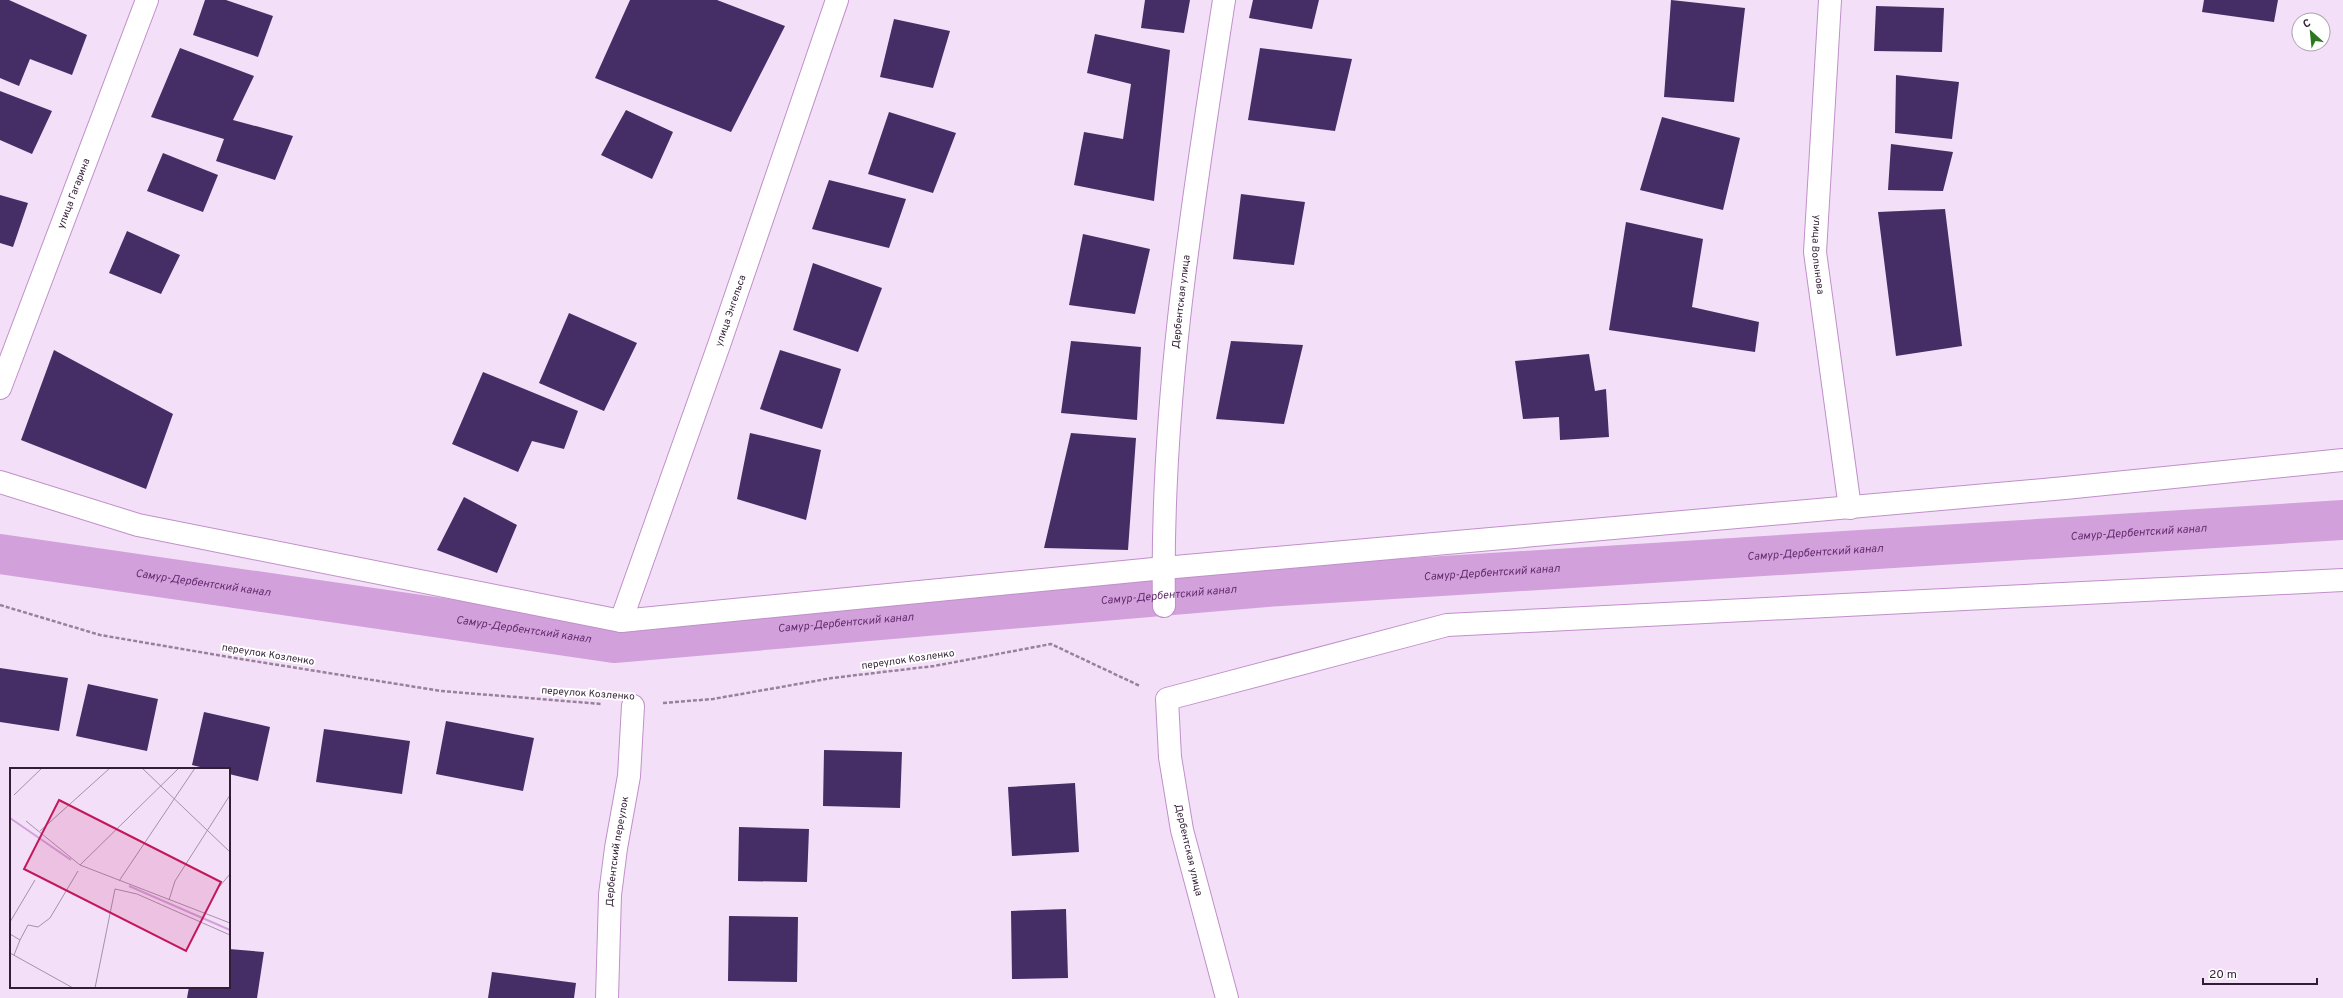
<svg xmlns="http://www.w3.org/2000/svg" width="2343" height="998" font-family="Overpass,sans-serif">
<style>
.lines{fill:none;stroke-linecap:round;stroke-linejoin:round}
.canal{stroke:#d2a1db;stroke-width:40}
.building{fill:#452e66}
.street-casing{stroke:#c090c9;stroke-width:24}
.path{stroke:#97829a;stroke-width:2.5;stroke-dasharray:4 2;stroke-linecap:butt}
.street{stroke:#fff;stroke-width:22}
.labels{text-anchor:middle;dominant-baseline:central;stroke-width:4;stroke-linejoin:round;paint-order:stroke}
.street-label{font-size:10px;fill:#311d34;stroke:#fff}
.water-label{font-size:11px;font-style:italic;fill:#642a6f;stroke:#fff}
.inset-river{fill:none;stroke:#d2a1db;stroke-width:2}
.inset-road{fill:none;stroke:#a691aa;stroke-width:1}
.view{fill:#c2185b;fill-opacity:0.15;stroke:#c2185b;stroke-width:2}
.inset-edge{fill:none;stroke:#311d34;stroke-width:2}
</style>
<rect width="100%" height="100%" fill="#f4dff8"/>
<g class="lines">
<path class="canal" id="s1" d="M0,554L614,643L1266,587L2343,520"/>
</g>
<path class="building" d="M0,0H9L87,35L72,75L30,59L19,86L0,78Z
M205,0H226L273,16L258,57L193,35Z
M630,0H717L785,26L731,132L595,78Z
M1145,0H1190L1184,33L1141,28Z
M1253,0H1319L1312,29L1249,18Z
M1671,0L1745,8L1734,102L1664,97Z
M2204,0H2278L2274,22L2202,12Z
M1876,6L1944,8L1942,52L1874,51Z
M894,19L950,31L933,88L880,77Z
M1095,34L1170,50L1154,201L1074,185L1084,132L1123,139L1131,84L1087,73Z
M180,48L254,76L233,120L293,136L275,180L216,161L224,139L151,117Z
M1260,48L1352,59L1335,131L1248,120Z
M1896,75L1959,82L1952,139L1895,133Z
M0,91L52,111L32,154L0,140Z
M626,110L673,132L652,179L601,155Z
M889,112L956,133L933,193L868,174Z
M1662,117L1740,138L1723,210L1640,190Z
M1891,144L1953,152L1943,191L1888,190Z
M163,153L218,175L203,212L147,191Z
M829,180L906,199L889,248L812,229Z
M1241,194L1305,202L1294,265L1233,259Z
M0,195L28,203L13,247L0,243Z
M1945,209L1962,346L1896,356L1878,212Z
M1626,222L1703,239L1692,307L1759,322L1755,352L1609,330Z
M127,231L180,255L161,294L109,273Z
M1083,234L1150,249L1135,314L1069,305Z
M813,263L882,288L858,352L793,330Z
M569,313L637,343L604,411L539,383Z
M1071,341L1141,347L1137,420L1061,413Z
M1231,341L1303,345L1284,424L1216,419Z
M54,350L173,414L146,489L21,440Z
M780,350L841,369L822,429L760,409Z
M1589,354L1595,391L1606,389L1609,437L1560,440L1559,417L1523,419L1515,361Z
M483,372L578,411L564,449L532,441L518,472L452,444Z
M750,433L821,450L806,520L737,499Z
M1071,433L1136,438L1128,550L1044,548Z
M464,497L517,525L497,573L437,550Z
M0,668L68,678L59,731L0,722Z
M88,684L158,699L147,751L76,736Z
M204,712L270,727L258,781L229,774V769H208L192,765Z
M446,721L534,738L523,791L436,774Z
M324,729L410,741L402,794L316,782Z
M824,750L902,752L900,808L823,806Z
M1075,783L1079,852L1012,856L1008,787Z
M739,827L809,829L807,882L738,881Z
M1066,909L1068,978L1012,979L1011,911Z
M729,916L798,917L797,982L728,981Z
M229,949L264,952L257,998H187L189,987H229Z
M492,972L576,983L574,998H488Z"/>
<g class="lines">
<defs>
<g id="street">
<path id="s2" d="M1830,0L1815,252L1850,508"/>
<path id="s3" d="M0,388L147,0"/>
<path d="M0,482L138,525L621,621L1164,568L2065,488L2343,460"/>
<path id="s4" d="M1164,606C1160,401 1193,202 1224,0"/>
<path id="s5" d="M621,621L719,345L837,0"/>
<path id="s6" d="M607,998L610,895L616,848L629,776L633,706"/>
<path d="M1227,998L1182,830L1170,757L1167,699L1447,625L2343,580"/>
</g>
</defs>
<use href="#street" class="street-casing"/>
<path class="path" d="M0,605L100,635L241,659L441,691L602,704
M663,703L713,699L832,678L934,666L1051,644L1140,686"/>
<use href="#street" class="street"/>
</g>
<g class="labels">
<g class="street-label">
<text stroke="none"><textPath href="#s3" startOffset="208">улица Гагарина</textPath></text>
<text stroke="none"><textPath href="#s2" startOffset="255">улица Волынова</textPath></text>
<text stroke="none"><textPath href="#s4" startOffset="305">Дербентская улица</textPath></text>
<text stroke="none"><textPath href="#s5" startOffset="329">улица Энгельса</textPath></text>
<text transform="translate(268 655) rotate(9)">переулок Козленко</text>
<text transform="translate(908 660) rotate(-8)">переулок Козленко</text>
<text transform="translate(588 694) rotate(4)">переулок Козленко</text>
<text transform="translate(1188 850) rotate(77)">Дербентская улица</text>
<text stroke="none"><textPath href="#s6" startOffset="147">Дербентский переулок</textPath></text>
</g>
<g class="water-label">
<text stroke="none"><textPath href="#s1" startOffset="2149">Самур-Дербентский канал</textPath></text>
<text stroke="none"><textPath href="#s1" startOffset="1825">Самур-Дербентский канал</textPath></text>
<text stroke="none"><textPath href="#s1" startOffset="1501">Самур-Дербентский канал</textPath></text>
<text stroke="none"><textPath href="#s1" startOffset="205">Самур-Дербентский канал</textPath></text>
<text stroke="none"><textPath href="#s1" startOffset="1177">Самур-Дербентский канал</textPath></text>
<text stroke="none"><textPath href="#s1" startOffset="853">Самур-Дербентский канал</textPath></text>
<text stroke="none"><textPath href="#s1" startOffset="529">Самур-Дербентский канал</textPath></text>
</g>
</g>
<g transform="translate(10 768)">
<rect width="220" height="220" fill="#f4dff8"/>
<path class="inset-river" d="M0,50L61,92M119,118L220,162"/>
<path class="inset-road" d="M132,0L220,84M4,27L32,0M16,53L70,97L220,155M30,63L100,0M70,97L169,0M109,113L185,0M209,119L220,106M159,132L165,113L220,27M0,154L25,112M0,166L10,172L4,187M10,172L18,157L28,159L40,150L68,103M0,185L63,220M85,220L105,121L127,126L220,167"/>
<path class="view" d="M49,32L211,114L176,183L14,101Z"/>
<rect width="220" height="220" class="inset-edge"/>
</g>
<g transform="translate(2311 32) rotate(333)"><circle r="19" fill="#ffffff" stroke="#ada5ae"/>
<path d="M0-3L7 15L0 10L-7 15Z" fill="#2c781f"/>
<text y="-6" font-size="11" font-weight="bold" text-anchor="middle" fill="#311d34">С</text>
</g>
<path d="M2203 978v6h114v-6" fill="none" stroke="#311d34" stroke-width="2"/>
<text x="2209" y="978" font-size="12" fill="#311d34" stroke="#ffffff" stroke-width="3" paint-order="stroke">20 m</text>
</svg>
